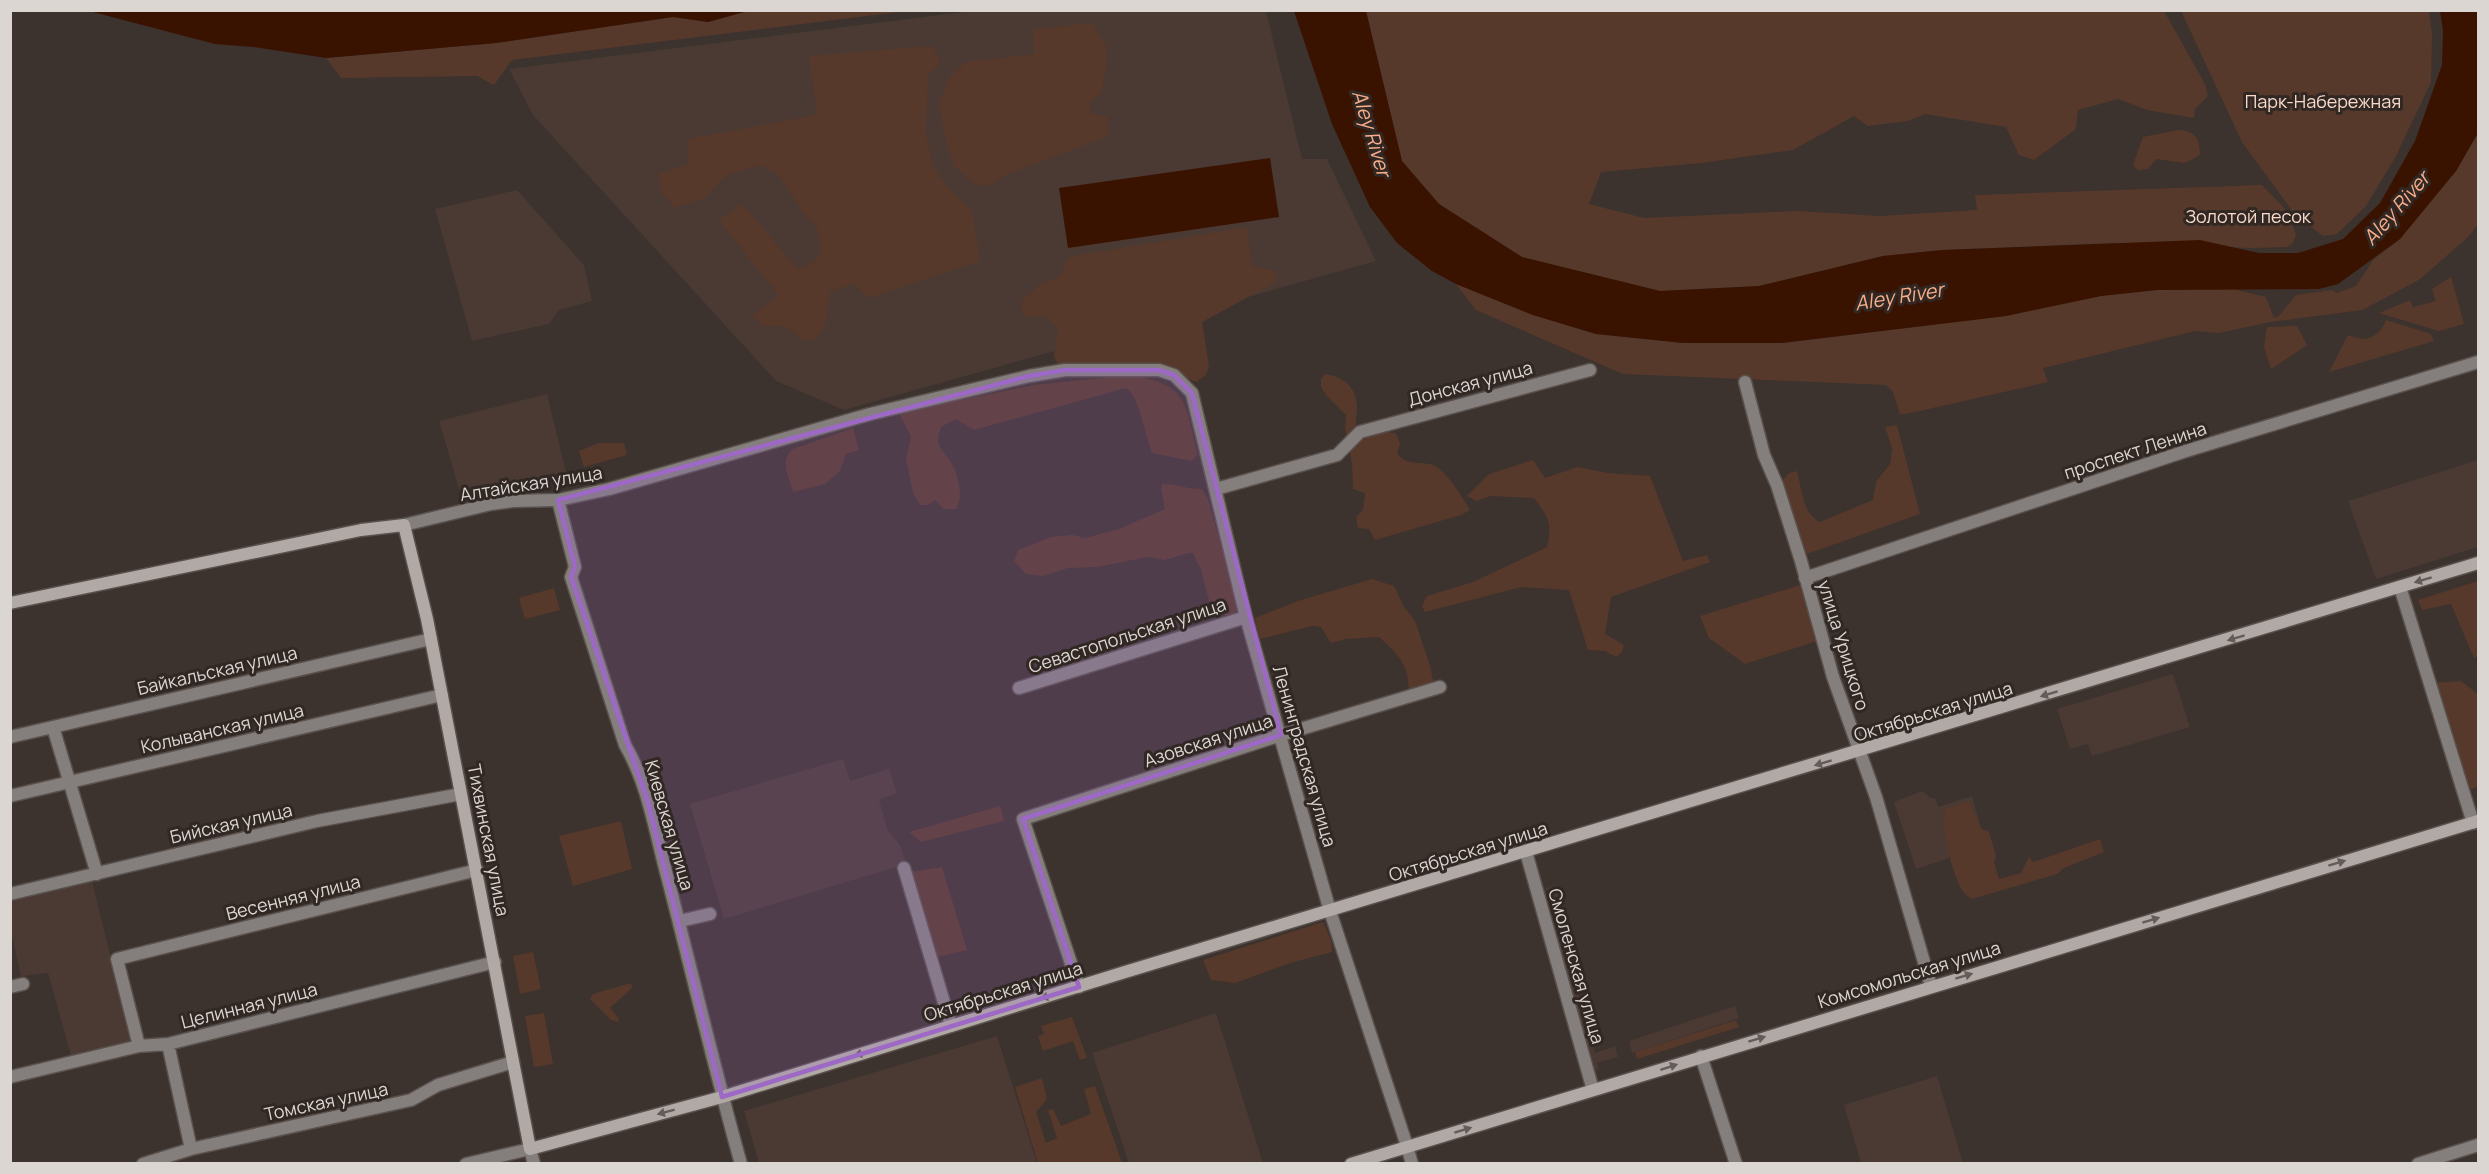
<svg xmlns="http://www.w3.org/2000/svg" width="2489" height="1174" font-family="Manrope,sans-serif">
<style>
.built{fill:#4a3a33}
.green{fill:#57392b}
.water{fill:#3a1200}
.lines{fill:none;stroke-linecap:round;stroke-linejoin:round}
.minor-casing{stroke:#59504c;stroke-width:15}
.tertiary-casing{stroke:#59504c;stroke-width:15}
.secondary-casing{stroke:#59504c;stroke-width:15}
.minor{stroke:#847f7d;stroke-width:12}
.tertiary{stroke:#847f7d;stroke-width:12}
.secondary{stroke:#b1a9a5;stroke-width:12}
.oneway{fill:#645c58}
.marked{fill:#9d68c6;fill-opacity:0.2;stroke:#9d68c6;stroke-width:4.5;stroke-linejoin:round}
.labels{text-anchor:middle;dominant-baseline:central;stroke-width:6;stroke-linejoin:round;paint-order:stroke}
.park-label{font-size:18px;fill:#f8d9ca;stroke:#312824}
.street-label{font-size:18px;fill:#dcd6d3;stroke:#312824}
.water-label{font-size:20px;font-style:italic;fill:#f8ad8a;stroke:#312824}
</style>
<rect width="100%" height="100%" fill="#3c322e"/>
<path class="built" d="M971,11H1266L1302,159H1327L1376,261L844,410L776,381L533,115L509,69Z
M517,190L584,265L592,301L559,310L549,324L472,341L435,209Z
M547,394L567,476L462,499L439,421Z
M2478,460V547L2376,579L2348,501Z
M2173,674L2190,727L2092,756L2088,744L2070,749L2057,709Z
M843,759L850,781L889,769L897,793L879,800L888,831L900,845L906,864L724,919L690,804Z
M1922,791L1931,798H1935L1938,807L1972,796L1986,846L1916,869L1894,802Z
M92,881L132,1042L71,1056L48,973L21,976L11,932L10,901Z
M1556,885L1571,931L1565,947L1595,1053L1615,1046L1618,1057L1597,1063L1599,1069L1590,1072L1555,945L1560,934L1546,888Z
M1735,1006L1739,1018L1632,1053L1629,1041Z
M1216,1013L1263,1163H1129L1092,1053Z
M997,1036L1037,1163H759L744,1111Z
M1937,1076L1963,1163H1861L1844,1105Z"/>
<path class="green" d="M748,11H907L512,60L494,85L477,76L341,78L326,58L496,43L673,17L708,22Z
M1366,11H2164L2205,84L2208,96L2195,109L2194,118L2147,110L2118,99L2078,110L2076,129L2034,160L2019,155L2006,127L1925,114L1908,121L1867,126L1854,116L1793,150L1701,163L1601,172L1589,204L1644,218L1796,211L1880,216L1977,210L1975,195L2262,185L2288,212L2296,235L2293,243L2287,247L2252,248L2114,243L1942,250L1883,256L1759,286L1660,291L1522,257L1439,204L1402,161Z
M2181,11H2429L2432,34L2431,82L2396,156L2366,206L2337,234L2323,236L2296,216L2242,142Z
M1092,23L1107,47L1106,71L1101,93L1089,103L1091,114L1107,116L1109,136L1008,174L990,185H975L954,166L946,142L939,103L949,78L966,62L1034,54L1033,29Z
M932,46L940,63L928,76L926,135L934,167L948,188L972,211L980,261L868,298L855,284L830,291L825,326L816,340H803L785,326H764L751,316L779,296L719,220L742,204L798,269L814,262L821,251L818,230L802,211L779,175L761,165L726,175L705,198L675,208L660,190L659,173L688,165L687,139L817,115L809,56Z
M2178,130C2195,131 2200,138 2200,155L2185,163L2156,159L2148,169L2138,170L2133,165L2143,137Z
M2478,133V225L2467,238L2419,280L2362,310L2271,322L2219,333L2195,331L2043,368L2048,382L1906,414H1900L1893,392L1886,385L1623,374L1476,310L1456,284L1533,315L1596,334L1683,343H1782L2006,316L2101,296L2157,290L2233,289L2266,297L2274,318L2278,317L2296,295L2332,290L2337,293L2356,286L2374,259L2400,239L2456,171Z
M1247,227L1252,266L1276,271V282L1202,322L1209,366L1206,375L1196,382L1164,369L1059,365L1054,357L1058,329L1046,316L1024,317L1021,302L1041,283L1058,278L1069,257Z
M2451,277L2464,324L2439,331L2379,313L2410,300L2413,307L2436,301L2432,289Z
M2386,320L2431,334L2434,341L2329,372L2348,335C2365,343 2379,338 2386,320Z
M2297,326L2307,345L2271,369L2264,347L2267,327Z
M1325,374C1345,377 1358,389 1357,410C1357,415 1355,420 1356,425C1357,429 1360,434 1362,438L1386,432L1396,433L1400,443L1397,454C1408,466 1419,461 1433,465C1445,469 1463,498 1470,510L1461,515L1375,540L1369,529L1358,528L1356,517L1363,510L1365,493L1353,489L1352,463L1345,428L1346,415L1327,396L1321,387V379Z
M1130,375C1189,384 1185,404 1198,455L1191,461L1152,453C1145,436 1140,397 1126,388L974,430L956,419L941,427C934,447 941,447 951,462C958,474 964,496 956,509H944L935,500L928,505H920L913,493L906,458L911,437L899,413L1034,385Z
M1897,425L1920,514L1804,555L1781,482L1789,473L1797,471C1802,489 1802,513 1820,522L1873,500L1876,482L1890,464L1892,448L1885,427Z
M853,428L859,450L846,454L840,471L825,484L793,492C789,477 779,460 793,449Z
M599,443H624L627,455L584,467L579,451Z
M1533,460L1545,478L1577,467L1608,473L1650,476L1683,561L1707,555L1710,562L1611,597L1605,634L1624,645L1622,652L1616,657L1605,651L1588,650L1569,590L1521,587L1425,612L1422,606L1427,596L1473,582L1547,547C1553,524 1548,517 1534,498L1491,496L1476,501L1467,496L1489,474Z
M1162,484C1176,484 1187,489 1202,489L1208,499L1239,608L1234,613L1227,616L1211,608L1201,570L1193,553H1188L1165,560L1148,557L1097,567L1068,568L1043,576L1026,574L1014,561L1018,550L1051,537L1073,535L1085,538L1119,529L1165,509L1161,489Z
M1372,579L1394,586L1404,607L1415,621L1430,665L1434,686L1409,694C1409,665 1400,656 1379,637L1346,639L1331,643L1321,627L1312,626L1260,639L1255,618L1298,601Z
M2478,581V656L2474,658L2451,604L2422,610L2418,600Z
M1807,583L1823,639L1745,664L1709,638L1700,616Z
M554,588L560,610L525,619L519,598Z
M2461,681L2478,694V787L2468,790L2436,683Z
M1969,801L1980,828L1989,832L1996,856L1994,862L1999,879L2021,873L2029,857L2033,862L2100,839L2104,852L2064,868L2057,874L1972,899C1970,897 1967,896 1964,893C1954,881 1939,824 1946,809Z
M1000,806L1004,821L921,842L909,832Z
M621,821L632,869L573,886L559,836Z
M942,867L967,950L934,958L911,872Z
M1323,922L1331,940L1332,952L1290,963L1235,983L1211,980L1203,960Z
M533,952L541,989L520,994L513,956Z
M631,983L632,988L610,1008L619,1019L618,1022L611,1020L590,999L593,994Z
M544,1013L553,1064L534,1067L525,1016Z
M1072,1017L1087,1058L1080,1060L1073,1041L1043,1051L1038,1036L1044,1034L1041,1026Z
M1736,1020L1739,1027L1637,1059L1635,1052Z
M1042,1078L1047,1099L1036,1112L1046,1143L1057,1138L1048,1110L1053,1109L1061,1126L1091,1114L1084,1089L1095,1086L1122,1163H1038L1015,1087Z"/>
<path class="water" d="M89,11H748L708,22L673,17L496,43L326,58L254,47L215,44Z
M1294,11H1366L1402,161L1439,204L1522,257L1660,291L1759,286L1883,256L1942,250L2200,240L2259,253H2298L2343,239L2380,203L2415,141L2442,65L2443,30L2440,11H2478V133L2456,171L2400,239L2338,284L2319,289L2157,290L2101,296L2006,316L1782,343H1683L1596,334L1533,315L1456,284L1432,271L1397,243L1370,207L1332,124Z
M1270,158L1279,217L1068,248L1059,188Z"/>
<g class="lines">
<defs>
<path id="minor" d="M1745,382L1764,455L1777,485L1801,561L1833,677L1876,797L1931,986
M1216,489L1337,455L1360,432L1590,370
M558,500L575,567L571,577L625,745C648,784 655,832 667,876C692,972 714,1068 741,1164
M1805,578L2186,451L2478,362
M2400,587L2473,823
M1019,688L1246,617
M53,727L97,874
M10,737L431,639
M10,796L442,695
M1526,852L1593,1090
M904,868L951,1026
M10,894L317,821L461,794
M680,921L710,914
M10,987L23,984
M1079,987L1023,819L1281,735L1440,687
M168,1044L191,1149
M139,1046L117,959L477,870
M1701,1056L1736,1164
M10,1077L139,1046L168,1044L495,962
M1407,1146L1412,1164
M143,1164L191,1149L411,1100L438,1085L513,1062
M466,1164L530,1149
M2418,1164L2478,1145"/>
<path id="tertiary" d="M404,525L491,504L513,501L558,500L609,489L870,414L1029,376L1065,370H1159L1174,375L1192,393L1246,617L1330,911L1407,1146
M530,1149L534,1164"/>
<path id="secondary" d="M10,603L361,530L404,525L427,619L530,1149L722,1097L1125,972L2478,563
M1351,1164L2478,821"/>
</defs>
<use href="#minor" class="minor-casing"/>
<use href="#tertiary" class="tertiary-casing"/>
<use href="#secondary" class="secondary-casing"/>
<use href="#minor" class="minor"/>
<use href="#tertiary" class="tertiary"/>
<use href="#secondary" class="secondary"/>
</g>
<defs><path id="oneway-solid" d="M-6-.8H1V-3.2L6.5 0L1 3.2V.8H-6Z" transform="scale(1.5)"/></defs>
<g class="oneway">
<use href="#oneway-solid" transform="translate(2423 580) rotate(163)"/>
<use href="#oneway-solid" transform="translate(2236 638) rotate(163)"/>
<use href="#oneway-solid" transform="translate(2049 694) rotate(163)"/>
<use href="#oneway-solid" transform="translate(1823 763) rotate(163)"/>
<use href="#oneway-solid" transform="translate(2337 863) rotate(-17)"/>
<use href="#oneway-solid" transform="translate(2151 920) rotate(-17)"/>
<use href="#oneway-solid" transform="translate(1964 976) rotate(-17)"/>
<use href="#oneway-solid" transform="translate(1049 996) rotate(163)"/>
<use href="#oneway-solid" transform="translate(1757 1039) rotate(-17)"/>
<use href="#oneway-solid" transform="translate(863 1053) rotate(163)"/>
<use href="#oneway-solid" transform="translate(1669 1067) rotate(-18)"/>
<use href="#oneway-solid" transform="translate(666 1112) rotate(165)"/>
<use href="#oneway-solid" transform="translate(1463 1130) rotate(-17)"/>
</g>
<path class="marked" d="M1065,370H1159L1174,375L1192,393L1281,735L1023,819L1079,987L722,1097L648,803L571,577L575,567L558,500L1029,376Z"/>
<g class="labels">
<g class="park-label">
<text x="2323" y="101">Парк-Набережная</text>
<text x="2248" y="216">Золотой песок</text>
</g>
<g class="street-label">
<text transform="translate(1470 383) rotate(-15)">Донская улица</text>
<text transform="translate(2135 450) rotate(-18)">проспект Ленина</text>
<text transform="translate(531 483) rotate(-9)">Алтайская улица</text>
<text transform="translate(1127 635) rotate(-18)">Севастопольская улица</text>
<text transform="translate(1844 645) rotate(73)">улица Урицкого</text>
<text transform="translate(217 670) rotate(-13)">Байкальская улица</text>
<text transform="translate(1933 711) rotate(-17)">Октябрьская улица</text>
<text transform="translate(222 728) rotate(-13)">Колыванская улица</text>
<text transform="translate(1208 740) rotate(-18)">Азовская улица</text>
<text transform="translate(1305 756) rotate(74)">Ленинградская улица</text>
<text transform="translate(231 823) rotate(-13)">Бийская улица</text>
<text transform="translate(670 825) rotate(74)">Киевская улица</text>
<text transform="translate(489 840) rotate(79)">Тихвинская улица</text>
<text transform="translate(1468 851) rotate(-17)">Октябрьская улица</text>
<text transform="translate(293 897) rotate(-14)">Весенняя улица</text>
<text transform="translate(1577 966) rotate(74)">Смоленская улица</text>
<text transform="translate(1909 974) rotate(-17)">Комсомольская улица</text>
<text transform="translate(1003 991) rotate(-17)">Октябрьская улица</text>
<text transform="translate(249 1005) rotate(-14)">Целинная улица</text>
<text transform="translate(326 1101) rotate(-12)">Томская улица</text>
</g>
<g class="water-label">
<text transform="translate(1372 133) rotate(73)">Aley River</text>
<text transform="translate(2396 208) rotate(-49)">Aley River</text>
<text transform="translate(1899 296) rotate(-9)">Aley River</text>
</g>
</g>
<rect width="2489" height="1174" fill="none" stroke="#dcd6d3" stroke-width="24"/>
</svg>
